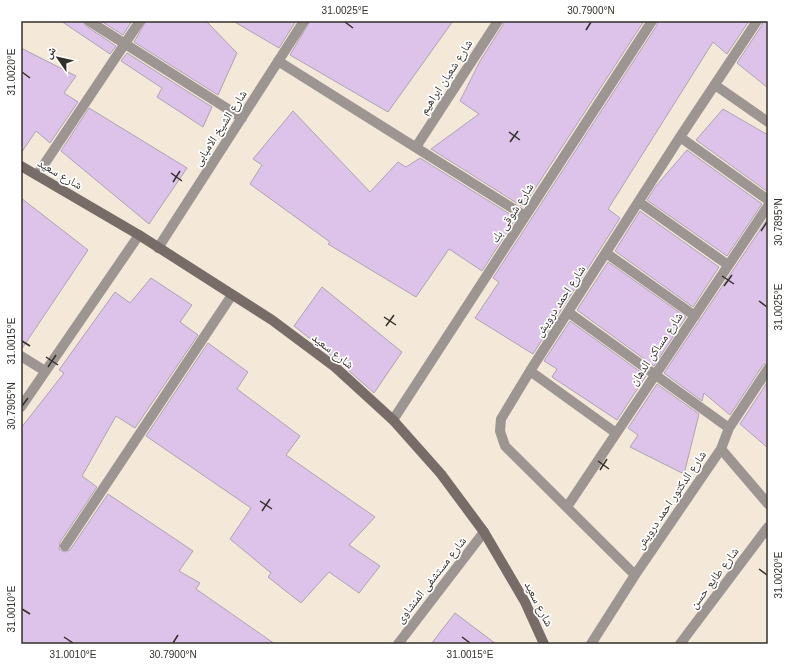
<svg xmlns="http://www.w3.org/2000/svg" width="789" height="665" font-family="Arial,'Noto Naskh Arabic',sans-serif">
<style>
.building{fill:#ddc2e9;stroke:#ada3b2}
.lines{fill:none;stroke-linecap:round;stroke-linejoin:round}
.street{stroke:#9d9592;stroke-width:10}
.secondary{stroke:#786c69;stroke-width:10}
.ticks{fill:none;stroke:#332f29;stroke-width:1.5}
.labels{text-anchor:middle;dominant-baseline:central;stroke-width:3.5;stroke-linejoin:round;paint-order:stroke}
.street-label{font-size:12px;fill:#332f29;stroke:#fff}
.neatline{fill:none;stroke:#332f29;stroke-width:1.5}
.ticks-label{font-size:10px;text-anchor:middle;fill:#332f29}
</style>
<rect width="100%" height="100%" fill="#f4e9d9"/>
<path class="building" d="M61,21H83L86,26L116,46L110,54Z
M101,21H132L123,35Z
M146,21H206L237,53L218,95L134,42Z
M233,21H296L279,48Z
M310,21H453L388,112L290,55Z
M504,21H644L523,207L431,149L479,114L460,101L480,61L503,25Z
M658,21H749L727,54L713,42L608,209L620,218L533,354L475,318L499,282L493,278L657,25Z
M763,21H768V88L737,63L762,25Z
M21,48L76,76L64,93L78,102L50,143L36,131L21,153Z
M127,53L212,107L203,127L157,97L162,88L121,61Z
M89,108L187,168L149,224L61,151Z
M723,109L768,135V192L696,140Z
M293,111L370,192L398,162L406,167L420,158L516,218L482,271L449,249L416,297L328,244L330,242L250,184L262,165L253,159Z
M687,150L762,204L727,256L647,200L656,186Z
M21,198L88,250L21,350Z
M640,211L719,267L693,307L615,251Z
M768,218V363L763,365L730,415L704,393L702,401L664,373Z
M608,262L686,317L654,366L577,310Z
M151,278L192,305L180,322L198,335L135,428L116,416L82,476L97,487L60,542L59,549L64,552L70,550L108,494L193,551L179,571L200,583L196,589L275,644H21V428L64,373L59,370L115,292L130,303Z
M322,287L402,352L374,393L339,362L294,326Z
M570,321L646,376L617,420L552,377L557,369L544,361Z
M208,343L248,372L237,389L300,436L286,455L375,517L349,545L380,566L359,593L329,572L301,603L268,577L271,573L230,539L251,508L146,436Z
M768,381V448L740,424Z
M657,384L699,414L684,474L630,447L638,435L628,428Z
M455,613L496,644H431Z"/>
<g class="lines">
<path class="street" d="M89,21L242,118
M278,61L525,216
M715,85L768,122
M680,137L768,200
M416,147L498,21
M37,175L140,21
M639,202L728,265
M158,248L304,21
M606,253L695,316
M568,312L729,428
M21,356L45,371
M530,371L616,433
M21,407L139,235
M393,420L652,21
M721,449L768,504
M567,507L768,206
M65,546L232,295
M635,575L505,446L500,431L501,419L530,371L680,137L757,21
M398,644L484,532
M591,644L635,575L721,449L729,428L768,369
M680,644L768,527"/>
<path class="secondary" d="M21,166L139,235L272,320L335,367L393,420L441,474L484,532L525,602L544,644"/>
</g>
<path class="ticks" d="M345,22L353,28M586,30L591,22M22,72L30,78M509,132L520,140M510,142L518,131M171,173L182,181M173,182L180,171M761,231L767,222M722,276L734,284M724,286L732,275M759,301L767,307M384,317L396,325M386,326L394,315M22,341L30,346M46,357L58,365M48,367L56,355M22,406L28,398M598,461L609,469M600,470L607,459M260,501L272,509M262,511L270,499M759,569L767,575M22,609L30,614M64,637L73,643M462,637L470,643M173,643L178,635"/>
<g class="labels">
<g class="street-label">
<text transform="translate(446 77) rotate(-57)">شارع شعبان ابراهيم</text>
<text transform="translate(220 128) rotate(-57)">شارع الشيخ الامبابى</text>
<text transform="translate(60 174) rotate(30)">شارع سعيد</text>
<text transform="translate(512 213) rotate(-57)">شارع شوقى بك</text>
<text transform="translate(560 301) rotate(-57)">شارع احمد درويش</text>
<text transform="translate(656 349) rotate(-56)">شارع مساكن الدهان</text>
<text transform="translate(333 351) rotate(38)">شارع سعيد</text>
<text transform="translate(671 500) rotate(-56)">شارع الدكتور احمد درويش</text>
<text transform="translate(714 578) rotate(-53)">شارع طايع حسن</text>
<text transform="translate(431 580) rotate(-52)">شارع مستشفى المنشاوى</text>
<text transform="translate(539 604) rotate(63)">شارع سعيد</text>
</g>
</g>
<rect width="789" height="665" fill="none" stroke="#ffffff" stroke-width="44"/>
<g transform="translate(58 58) rotate(304)" stroke="#ffffff" stroke-width="3" paint-order="stroke">
<path d="M0-3L7 15L0 10L-7 15Z" fill="#332f29"/>
<text y="-6" font-size="11" font-weight="bold" text-anchor="middle" fill="#332f29">ش</text>
</g>
<rect x="22" y="22" width="745" height="621" class="neatline"/>
<g class="ticks-label">
<text x="345" y="14">31.0025°E</text>
<text x="591" y="14">30.7900°N</text>
<text transform="translate(11 72) rotate(-90)" y="4">31.0020°E</text>
<text transform="translate(778 222) rotate(-90)" y="4">30.7895°N</text>
<text transform="translate(778 307) rotate(-90)" y="4">31.0025°E</text>
<text transform="translate(11 341) rotate(-90)" y="4">31.0015°E</text>
<text transform="translate(11 406) rotate(-90)" y="4">30.7905°N</text>
<text transform="translate(778 575) rotate(-90)" y="4">31.0020°E</text>
<text transform="translate(11 609) rotate(-90)" y="4">31.0010°E</text>
<text x="73" y="658">31.0010°E</text>
<text x="173" y="658">30.7900°N</text>
<text x="470" y="658">31.0015°E</text>
</g>
</svg>
